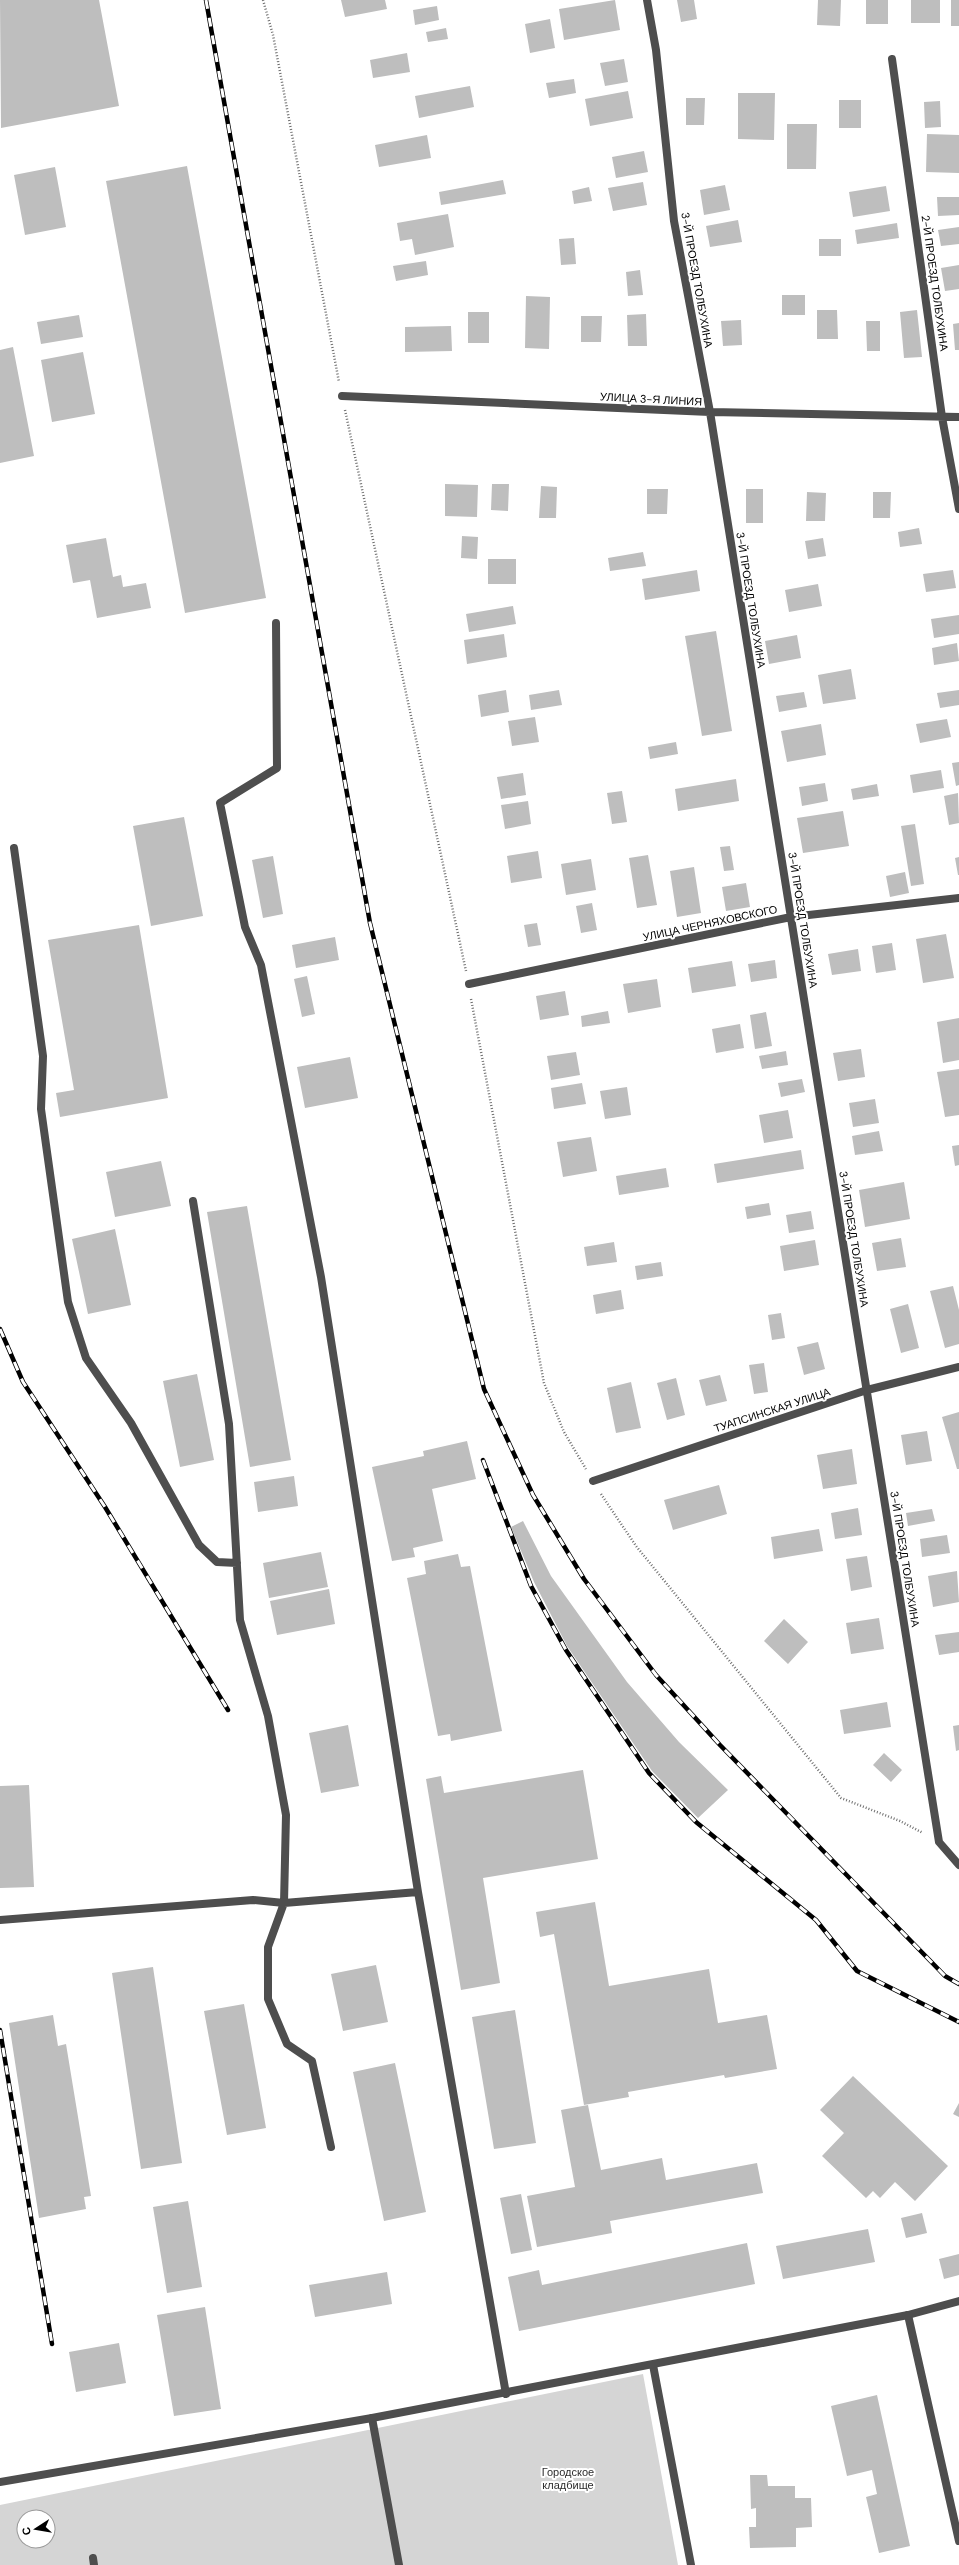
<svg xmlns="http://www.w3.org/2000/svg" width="959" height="2565" font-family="'DM Sans',sans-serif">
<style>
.green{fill:#d5d5d5;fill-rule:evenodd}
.building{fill:#bebebe}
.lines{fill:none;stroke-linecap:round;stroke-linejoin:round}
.path{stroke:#707070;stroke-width:2.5;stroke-dasharray:1 2;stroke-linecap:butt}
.lane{stroke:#4e4e4e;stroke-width:8}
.street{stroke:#4e4e4e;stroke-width:8}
.rail-casing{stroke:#000;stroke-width:4.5}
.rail{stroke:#fff;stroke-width:3;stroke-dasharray:9;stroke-linecap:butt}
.labels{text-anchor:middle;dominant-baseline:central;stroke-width:4;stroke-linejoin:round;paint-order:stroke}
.street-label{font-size:11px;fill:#000;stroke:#fff}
.park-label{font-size:11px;fill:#2c2c2c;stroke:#fff}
</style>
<rect width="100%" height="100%" fill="#fff"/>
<path class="green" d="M643,2374L678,2565H0V2505ZM24,2517H48V2541H24Z"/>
<path class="building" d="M0,0H99L119,106L1,128Z
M341,0H385L387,9L345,17Z
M615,0L620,30L564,40L559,9Z
M677,0H694L697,19L681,22Z
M818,0H841L840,26L817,25Z
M866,0H888V24H866Z
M911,0H940V23H911Z
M951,0H959V26H951Z
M437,6L439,20L415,25L413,10Z
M550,19L555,48L530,53L525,24Z
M446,28L448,39L428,42L426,32Z
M407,53L410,72L373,78L370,60Z
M624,59L628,82L605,86L600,63Z
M574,79L576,93L549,98L546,83Z
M470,86L474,107L419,118L415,96Z
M628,91L633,118L590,126L585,99Z
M738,93H775L774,140L738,139Z
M686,98H705L704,125H686Z
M839,100H861V128H839Z
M940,101L941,127L925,128L924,102Z
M787,124H817L816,169H787Z
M927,134L959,135V173L926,172Z
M427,135L431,158L379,167L375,145Z
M644,151L648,172L616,178L612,157Z
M187,166L266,598L185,613L106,181Z
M55,167L66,227L25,235L14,175Z
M503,180L506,194L441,205L439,192Z
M643,182L647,205L613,211L608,188Z
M725,185L730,210L704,215L700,190Z
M886,186L890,211L853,217L849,192Z
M589,187L592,201L574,204L572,191Z
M937,197H959V215L938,216Z
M448,214L454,247L415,255L412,239L400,241L397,223Z
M738,220L742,242L710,247L706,226Z
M897,223L899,238L857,244L855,230Z
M959,227V244L941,246L938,230Z
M574,238L576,264L561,265L559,239Z
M819,239H841V256H819Z
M426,261L428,275L396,281L393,266Z
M959,265V289L945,291L941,268Z
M640,270L643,295L628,296L626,272Z
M782,295H805V315H782Z
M526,296L550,297L549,349L525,348Z
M817,310H837L838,339H817Z
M917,310L922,357L904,358L900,312Z
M468,312H489V343H468Z
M646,314L647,346H628L627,315Z
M79,315L83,337L41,344L37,322Z
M581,316H602L601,342H581Z
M741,320L742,345L723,346L721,321Z
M866,321H880V351H867Z
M959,323V350H955L953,324Z
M451,326L452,351L405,352V327Z
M13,347L34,456L0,463V350Z
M83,352L95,414L52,422L41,360Z
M445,484L478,485L477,517L445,516Z
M492,484H509L508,511L491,510Z
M541,486L557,487L556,518H539Z
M647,489H668L667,514H647Z
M746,489H763V523H746Z
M807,492L826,493L825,521H806Z
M873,492H891L890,518H873Z
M919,528L922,544L900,547L898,532Z
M462,536L478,537L477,559L461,558Z
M106,538L113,577L121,575L123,587L146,583L151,608L97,618L90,580L73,583L66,545Z
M823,538L826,556L808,559L805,541Z
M643,552L646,566L610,571L608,558Z
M488,559H516V584H488Z
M697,570L700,591L645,600L642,579Z
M953,570L956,588L926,592L923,574Z
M818,584L822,606L789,612L785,590Z
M513,606L516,624L469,632L466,614Z
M959,615V634L934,638L931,619Z
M716,631L732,731L702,736L685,636Z
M504,634L507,657L467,664L464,640Z
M797,635L801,658L769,664L765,641Z
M957,643L959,661L934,665L932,648Z
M851,669L856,699L823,704L818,675Z
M506,690L509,712L481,717L478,695Z
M559,690L562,705L531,710L529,695Z
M959,690V705L940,708L937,693Z
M804,692L807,707L779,712L776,696Z
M535,717L539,742L512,746L508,721Z
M947,719L951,737L920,743L916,724Z
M821,724L826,755L787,762L781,731Z
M676,742L678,754L650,759L648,747Z
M959,762V785L956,786L952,763Z
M941,770L944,788L913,793L910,775Z
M523,773L526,795L501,799L497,777Z
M736,779L739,801L678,811L675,789Z
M825,783L828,801L802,806L799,787Z
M877,784L879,796L853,800L851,789Z
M622,791L627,822L612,824L607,793Z
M958,793L959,823L949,825L944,796Z
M528,801L531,824L505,829L501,805Z
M843,811L849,846L803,853L797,818Z
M184,817L203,916L151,926L133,826Z
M915,824L924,884L911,886L901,826Z
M730,846L734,870L724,871L720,847Z
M538,851L542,878L511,883L507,856Z
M648,855L657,905L637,908L629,858Z
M273,856L283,914L263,918L252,860Z
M959,857V875H958L955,858Z
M591,859L596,890L566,895L561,864Z
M694,867L701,913L677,917L670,871Z
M905,872L909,893L890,897L886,876Z
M746,883L750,907L726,911L722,887Z
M592,903L597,930L581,933L576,906Z
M537,923L541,945L528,947L524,925Z
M139,925L168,1098L60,1117L56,1093L74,1090L48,940Z
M946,934L954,978L923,983L916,939Z
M335,937L339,960L296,968L292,945Z
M892,943L896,970L876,973L872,946Z
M858,949L861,971L832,975L828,954Z
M775,960L777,978L751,982L748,964Z
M732,961L736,986L692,993L688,968Z
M307,976L315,1014L302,1017L294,979Z
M657,979L661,1007L628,1013L623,984Z
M565,991L569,1015L540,1020L536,996Z
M608,1011L610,1023L582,1027L581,1016Z
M766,1012L772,1046L755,1049L750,1015Z
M959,1018V1060L943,1063L937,1022Z
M740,1024L744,1048L716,1053L712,1029Z
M861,1049L865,1077L838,1081L833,1053Z
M786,1051L788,1065L762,1069L759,1056Z
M576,1052L580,1075L551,1080L547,1056Z
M350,1057L358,1098L305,1108L297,1067Z
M959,1069V1115L945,1117L937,1072Z
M802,1079L805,1092L781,1097L778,1083Z
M582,1083L586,1104L554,1109L551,1088Z
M627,1087L631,1115L605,1119L600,1091Z
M875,1099L879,1123L853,1127L849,1103Z
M788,1110L793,1138L764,1143L759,1115Z
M879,1131L883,1151L855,1155L852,1136Z
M591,1137L597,1171L563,1177L557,1142Z
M959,1145V1165L955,1166L952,1146Z
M801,1150L804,1169L717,1183L714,1164Z
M161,1161L171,1206L115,1217L106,1172Z
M666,1168L669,1187L619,1195L616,1176Z
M904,1182L910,1219L865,1227L859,1190Z
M769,1203L771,1215L747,1219L745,1207Z
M247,1206L291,1460L250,1467L207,1212Z
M811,1211L814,1229L789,1233L786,1215Z
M115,1229L131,1305L88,1314L72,1239Z
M901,1238L906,1267L877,1271L872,1243Z
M815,1240L819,1265L784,1271L780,1246Z
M614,1242L617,1262L587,1266L584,1247Z
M661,1262L663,1276L637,1280L635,1266Z
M953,1286L959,1310V1344L945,1348L930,1291Z
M621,1290L624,1309L596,1314L593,1295Z
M908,1304L919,1348L901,1353L890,1309Z
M781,1313L785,1338L772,1340L768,1315Z
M818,1342L825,1369L804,1375L797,1347Z
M764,1363L768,1392L754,1394L749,1365Z
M197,1374L214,1460L180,1467L163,1381Z
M720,1375L727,1401L706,1406L699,1380Z
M676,1378L685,1415L667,1420L657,1383Z
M631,1382L641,1428L616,1433L607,1388Z
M959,1412V1469H957L942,1417Z
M927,1431L932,1461L906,1465L901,1435Z
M467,1441L476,1479L432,1489L443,1541L413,1548L415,1557L392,1561L372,1467L424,1456L423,1451Z
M852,1449L857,1484L823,1489L817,1455Z
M294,1476L298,1506L258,1512L254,1482Z
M719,1485L727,1514L673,1530L664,1500Z
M858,1508L862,1535L835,1539L831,1513Z
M932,1509L935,1521L908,1526L906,1513Z
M523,1521L551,1576L627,1682L679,1742L728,1790L698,1818L652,1771L567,1646L534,1582L511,1527Z
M819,1529L823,1551L774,1559L771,1537Z
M947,1535L950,1553L922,1557L920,1539Z
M321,1552L328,1587L269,1598L263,1563Z
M458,1554L461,1567L470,1566L502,1731L451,1741L450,1734L438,1736L407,1578L426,1574L424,1561Z
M867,1556L872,1587L851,1591L846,1559Z
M957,1571L959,1602L933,1607L928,1576Z
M329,1589L335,1624L277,1635L270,1601Z
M879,1618L884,1649L851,1654L846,1623Z
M784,1619L808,1642L788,1664L764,1641Z
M959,1632V1652L939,1655L935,1635Z
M887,1702L891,1727L844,1734L840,1710Z
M348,1725L359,1786L321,1793L309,1733Z
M959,1725V1750L956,1751L953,1726Z
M884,1753L902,1770L891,1782L873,1765Z
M583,1770L598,1859L483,1878L500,1983L461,1990L426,1779L441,1776L444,1793Z
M29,1785L34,1887L0,1888V1786Z
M595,1902L609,1986L709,1969L718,2023L767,2015L777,2069L725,2078L724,2075L628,2092L629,2097L584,2105L554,1934L540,1937L536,1912Z
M376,1965L388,2022L343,2031L331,1974Z
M153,1967L182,2163L141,2169L112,1973Z
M244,2004L266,2128L227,2135L204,2011Z
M515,2010L536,2143L494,2149L472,2017Z
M53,2015L58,2046L66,2044L91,2196L84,2197L86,2209L39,2218L9,2023Z
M395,2063L426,2212L384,2221L353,2072Z
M853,2076L948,2166L915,2201L895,2182L880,2198L873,2191L866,2198L822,2156L844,2133L820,2110Z
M959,2103V2117L953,2114Z
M588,2105L601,2170L662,2158L666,2180L757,2163L763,2193L610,2221L612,2233L537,2247L527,2196L575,2187L561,2110Z
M521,2194L532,2250L511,2254L500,2198Z
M188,2201L202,2287L167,2293L153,2207Z
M922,2213L927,2233L906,2238L901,2218Z
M868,2229L875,2262L783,2279L776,2246Z
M747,2243L755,2284L519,2331L508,2277L539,2270L542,2285Z
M959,2254V2275L944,2279L939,2259Z
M387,2272L392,2304L315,2317L309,2285Z
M205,2307L221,2409L174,2416L157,2315Z
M119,2343L126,2383L76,2392L69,2352Z
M877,2395L910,2546L879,2553L866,2497L877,2494L872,2470L847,2476L831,2406Z
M750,2475H767L768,2486H795V2498H811L812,2527L796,2528V2547L750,2548L749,2527H756V2508L751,2509Z"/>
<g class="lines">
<path class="path" d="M263,0L273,35L339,382
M345,410L466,971
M471,999L544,1383L564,1432L586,1469
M601,1494L636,1546L841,1798L900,1821L923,1833"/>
<path class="lane" d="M276,623L277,768L220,803L245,927L261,965L321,1277L418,1892L506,2394
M14,848L43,1056L41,1109L68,1302L86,1358L131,1423L199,1545L217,1562L237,1563
M0,1920L253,1900L284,1903L286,1815L268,1716L240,1620L229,1424L193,1201
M331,2147L312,2061L287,2044L268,1999V1947L284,1903L418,1892
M908,2315L959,2541
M653,2365L691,2565
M372,2418L399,2565
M93,2558L94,2565"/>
<path class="street" d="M647,0L656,50L674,221L710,412L939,1842L959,1865
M892,59L942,417L959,509
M342,396L710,412L959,417
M469,984L791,917L959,898
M593,1481L867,1390L959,1367
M0,2482L372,2418L908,2315L959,2301"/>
<defs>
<path id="rail" d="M206,0L370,923L484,1389L533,1495L584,1579L656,1675L720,1745L945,1976L959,1984
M0,1329L23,1382L105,1507L228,1710
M483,1460L531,1586L566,1650L649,1773L696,1822L816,1920L857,1971L959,2022
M0,2030L52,2344"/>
</defs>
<use href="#rail" class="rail-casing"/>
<use href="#rail" class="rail"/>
</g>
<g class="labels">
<g class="street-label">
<text transform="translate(697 280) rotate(80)">3-Й ПРОЕЗД ТОЛБУХИНА</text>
<text transform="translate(935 283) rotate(82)">2-Й ПРОЕЗД ТОЛБУХИНА</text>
<text transform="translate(651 399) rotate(3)">УЛИЦА 3-Я ЛИНИЯ</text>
<text transform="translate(751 600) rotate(81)">3-Й ПРОЕЗД ТОЛБУХИНА</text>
<text transform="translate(803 920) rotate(81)">3-Й ПРОЕЗД ТОЛБУХИНА</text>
<text transform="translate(710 923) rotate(-12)">УЛИЦА ЧЕРНЯХОВСКОГО</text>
<text transform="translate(854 1239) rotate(81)">3-Й ПРОЕЗД ТОЛБУХИНА</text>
<text transform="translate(772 1410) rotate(-18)">ТУАПСИНСКАЯ УЛИЦА</text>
<text transform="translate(905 1559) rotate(81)">3-Й ПРОЕЗД ТОЛБУХИНА</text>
</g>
<g class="park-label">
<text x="568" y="2472">Городское<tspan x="568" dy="13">кладбище</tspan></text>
</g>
</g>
<g transform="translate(36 2529) rotate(258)"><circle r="19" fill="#ffffff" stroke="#999999"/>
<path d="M0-3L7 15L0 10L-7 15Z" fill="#000000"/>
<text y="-6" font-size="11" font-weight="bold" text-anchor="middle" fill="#000000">С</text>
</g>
</svg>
